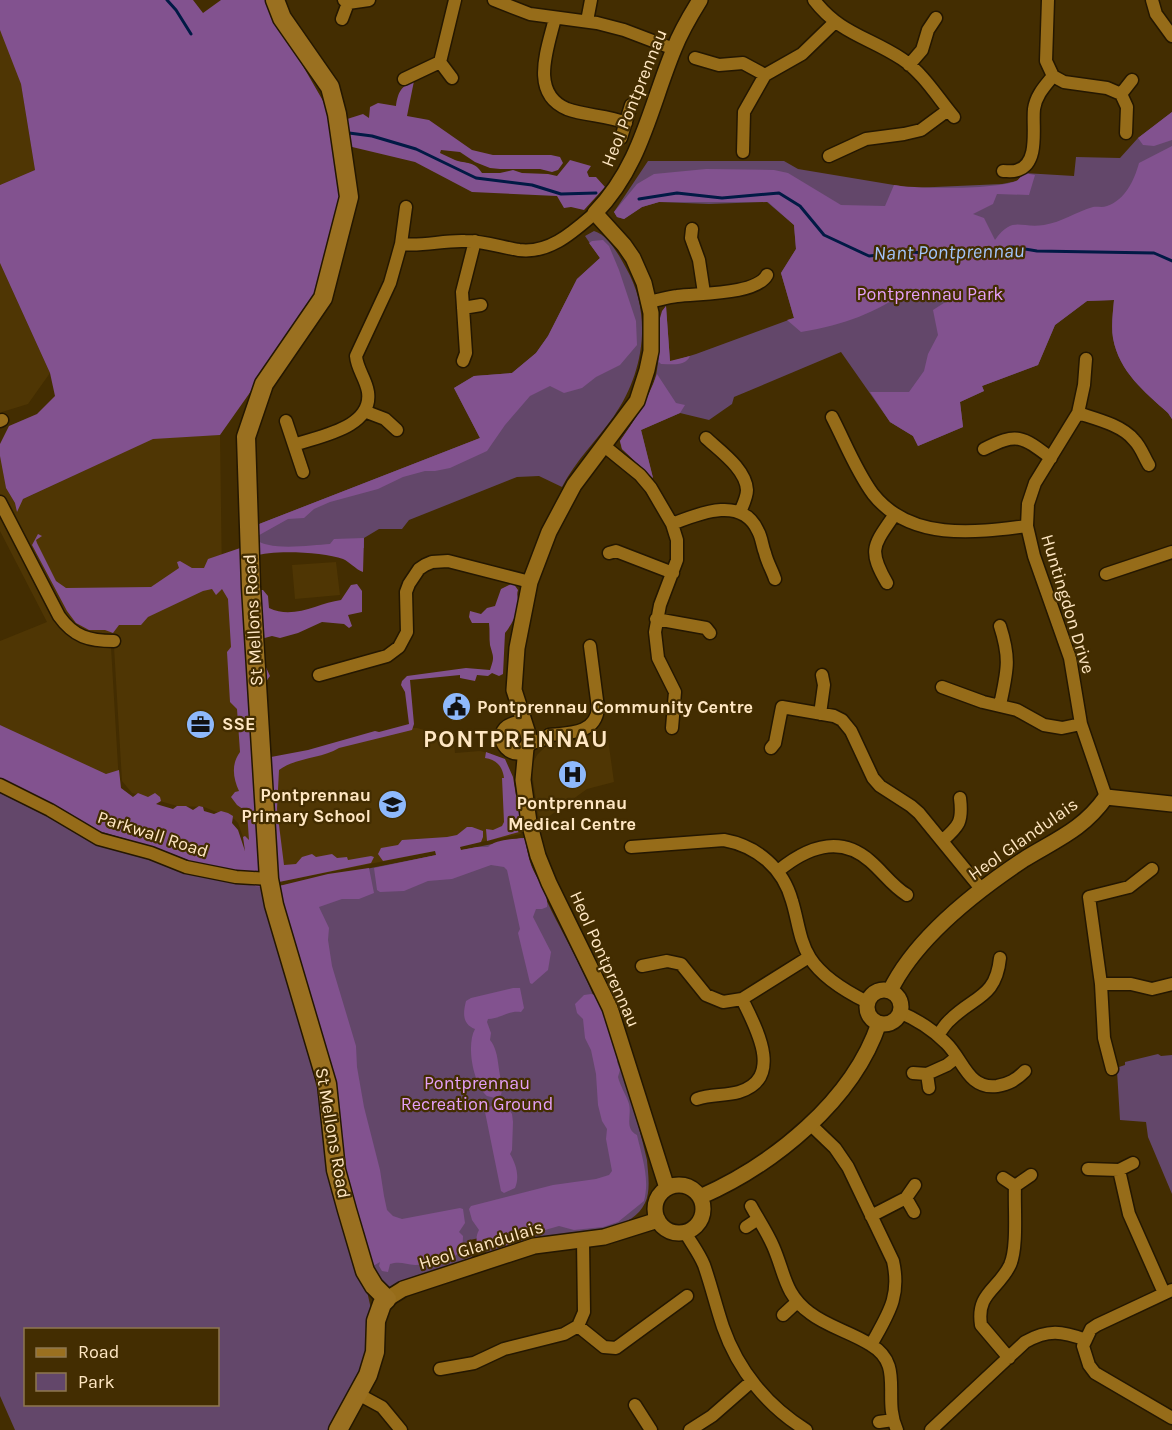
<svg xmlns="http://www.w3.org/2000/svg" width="1172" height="1430" font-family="Karla,sans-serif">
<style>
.built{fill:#4f3604}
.green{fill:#63476a;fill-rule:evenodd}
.forest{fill:#82528f}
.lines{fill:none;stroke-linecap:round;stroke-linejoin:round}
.stream{stroke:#011a45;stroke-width:3}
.minor-casing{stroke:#241701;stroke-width:15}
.tertiary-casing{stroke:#241701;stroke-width:18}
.secondary-casing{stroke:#241701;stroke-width:21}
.minor{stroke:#966c19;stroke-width:12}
.tertiary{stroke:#966c19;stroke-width:15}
.secondary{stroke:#9a7020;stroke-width:18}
.labels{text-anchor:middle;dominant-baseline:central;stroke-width:4.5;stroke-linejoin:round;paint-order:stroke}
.street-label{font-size:18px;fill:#ffe7c3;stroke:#432d01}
.park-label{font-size:18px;fill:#e5a0f7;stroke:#432d01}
.poi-label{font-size:18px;font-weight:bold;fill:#ffe7c3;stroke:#432d01;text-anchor:start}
.water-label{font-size:20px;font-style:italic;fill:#a2c4f8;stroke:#432d01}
.district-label{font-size:24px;font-weight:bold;letter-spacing:1.5px;fill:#ffe7c3;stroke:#432d01}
</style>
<rect width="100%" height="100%" fill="#432d01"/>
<path class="built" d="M0,12L21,84L35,170L0,185Z
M0,263L50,373L28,404L2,412L0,428Z
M220,435L222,580L234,590L253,856L245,843L238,823L234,819L204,807L177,806L132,793L122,781L114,647H111L119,783L0,725V641L47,622L0,531V456L6,488L15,503L154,438Z
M336,562L340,595L295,599L292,565Z
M408,728H417L428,731L453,733L455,753L480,751L488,753L512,777L521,834L279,882L274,878L265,761Z
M598,732L600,739H608L614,782L587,789L544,820L539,819L531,767L537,755L545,747L555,742L581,740Z"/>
<path class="green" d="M1172,112V419L1168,413C1145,392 1119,372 1113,338C1111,326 1113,312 1114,300L1087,301L1055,325L1038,365L982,386L984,391L960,402L963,427L918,446L913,436L890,422L841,352L734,397L732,404L709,420L680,413L641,430L653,478L622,449L620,441C634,421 650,399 656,375C661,356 657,317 666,306L670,362L696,354L794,318L781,273L796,249L794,225L767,202L709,204L659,202L642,207L624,219L617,217L614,212L648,161H784L798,169L912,188L1002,184L1017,181L1024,173L1074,176L1076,157L1120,158L1138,138Z
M594,231C608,235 619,255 626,268C653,315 644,373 614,416C597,440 576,460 562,487L539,476L517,477L409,520L402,529H379L364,538V548L252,550L254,526L480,438L454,388L474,376L512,373L536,353L548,336L577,279L600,258L585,236Z
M0,789L103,847L150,857L264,888L311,1040L371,1309L367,1354L331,1430H15L0,1396ZM26,1330H218V1404H26Z
M522,838C536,889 565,933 587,981C611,1034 634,1103 647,1160C648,1173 651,1191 645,1203C633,1229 593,1231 569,1233L568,1237L488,1254L483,1250L479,1238L470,1240L473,1253L470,1261L387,1290L371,1274L280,886Z
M1158,1054L1161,1056L1172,1055V1194L1148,1137L1146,1122L1120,1120L1117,1071L1119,1067L1125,1065V1062Z"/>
<path class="forest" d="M0,0H193L203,13L221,0H265L330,113L343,195L318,296L220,435L153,439L23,499L17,512L15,503L6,488L0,456V444L9,426L37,414L55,396L50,373L0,263V185L35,170L21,84L0,30Z
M414,81L407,116L429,120L472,150L493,155H551L560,157L563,163L558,170L552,172L540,169H500L490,168L475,162L460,152L441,150L440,153C445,155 450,158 455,160C466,164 475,161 482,173H500L513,170L522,173L548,174L557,176L570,160L591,166L587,172L589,177H596L605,187L584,210L571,207L564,208L557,196L472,192L415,162L348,146L344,120L363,114L369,118L370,107L378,103L396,106C398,92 401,86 414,81Z
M1172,112V140L1154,146L1143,145L1138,138Z
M1172,146V419L1168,413C1145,392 1119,372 1113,338C1111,326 1113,312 1114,300L1087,301L1055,325L1038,365L982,386L984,391L960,402L963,427L918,446L913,436L890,422L870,392H909L924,371L928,354L938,335L933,310L947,301L952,295L933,299L911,289C872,314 847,324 801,332L787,320L794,318L781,273L796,249L794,225L768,202H659L642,207L624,219L617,217L614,212L637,184L654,174L706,169L774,170L788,173L841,205L885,206L894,185C914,189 1002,190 1018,180C1020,178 1022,175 1024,173L1035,175L1029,195L997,194L993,204L973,214L984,218L995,240C1013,215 1020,229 1044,225C1062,222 1076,212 1093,207C1097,206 1102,208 1107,206C1125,200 1134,181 1139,163Z
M603,240L609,246L619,270L636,321L637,345L620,365L596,377L582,388L564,393L550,386L530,396L505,425L487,451L450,468L435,471H425L403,477L378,489L330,502L314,509L304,518L288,519L254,538C267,552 311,545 330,544L334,539L364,538L363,572C355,569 350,562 343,559C323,552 270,549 252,557L254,526L480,438L454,388L474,376L512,373L536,353L548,336L577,279L600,258L589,243L592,241Z
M666,306L670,361L690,356C685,367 672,364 661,364L659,362L660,318L662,311Z
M657,374L676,403L685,405L680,413L641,430L653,478L622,449L620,441C635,420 648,399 657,374Z
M38,534L42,536L36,540L37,543L56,581L66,588L151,587L179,568L177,562L180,561L192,568H204L208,559L246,546L258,590H263L268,596L269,608C294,620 318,603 341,600L351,585L357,584L362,591V612L348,615L352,626L349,628L344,624L322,622L298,633L280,638L272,636L261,639L264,663L270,676L265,683L267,754L271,757L308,750L375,731L379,732L409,724L405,692L401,685L402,681L407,676L466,668L490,670C495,656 493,657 490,645C489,638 490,630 489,623H472L469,617L470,611L481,614L487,608L495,606L501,589L513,583L518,590C516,596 519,599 518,605C517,614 511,626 505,633L503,674L499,676L492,673L488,676L477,675L475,681L460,678V675L410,680L414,724L412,730L339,748C321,759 297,757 279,770L277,809L284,865L296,864L302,857L312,854L316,857L332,854L337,858L347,857L348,860L371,856L374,857L371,863L279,882L261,869L259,872L264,888L199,874L201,865L153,847L92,829L70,815L0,779V725L106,774L119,770L121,788L133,797L138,793L148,797L155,793L160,797L161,801L156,804L173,809L177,806H186L193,810L199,806L203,807L204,811L214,814L221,811L228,813L233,816L232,823L238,830L245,851L243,837L245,836L249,840L247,812L237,805L231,797L235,792L239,791C233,778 231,764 240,752L237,709L230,702L227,652L231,647L228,599L222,589L216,595L212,589L203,591L148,617L141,625H119L113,633L105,630H89L76,623L67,611L32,545Z
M486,752L505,759L513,777L518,808L523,810L524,820L519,832L487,841L486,829L493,830L502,826L504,822L502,778H504C503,767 496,759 485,758Z
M467,827H472L483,831V837L481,842L460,847L461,850L477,847H488C495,840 512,839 524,838L525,840C527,848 528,857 531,865C536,879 549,891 547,907L542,909H536L533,917L551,952L548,970L532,984L530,983L518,933L520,929L507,870L504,867L491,865L452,879L428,881L404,891L380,892L377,890L374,868L436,855L435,851L383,861L378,854L381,848L398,845L402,840L447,837L457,835Z
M369,868L374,893L359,899H342L319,907L329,928L328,940L332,966L356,1046L357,1067L364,1107L380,1170L384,1196L387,1210L393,1216L402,1219L460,1208L463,1209L465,1223L459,1232L463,1236C463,1263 447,1256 429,1261C424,1263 420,1265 415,1265C406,1264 399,1261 390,1264L388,1272L382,1271L379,1266L380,1262L368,1269L277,889L279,886L328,874Z
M513,988H520L524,1008L521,1012C508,1010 500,1019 488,1019L487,1022L491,1033L490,1040C500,1052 497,1071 503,1086L501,1095L495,1098L487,1096C473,1084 466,1045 475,1029C462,1024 463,1013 466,1001L471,998Z
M591,994L596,995L600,1003L619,1057L617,1062L620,1070L618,1077C620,1086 626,1094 629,1104C632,1116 624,1128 637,1135C642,1157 650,1179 644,1201L618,1222L603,1227L574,1230L559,1226L531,1234L509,1245L494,1246L481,1252C476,1245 475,1237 479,1230L472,1220L469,1209L471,1206L553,1185L596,1179L609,1175L612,1171L606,1139L607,1129L602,1121L598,1105L596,1074L591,1050L585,1038L583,1019L577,1013L575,1004L584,995Z
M500,1103H504L512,1114L513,1122L512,1150L510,1154C516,1164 520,1177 515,1188L504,1193L501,1191L485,1112L489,1107Z"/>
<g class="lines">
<path class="stream" d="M167,0L176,10L191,34
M349,133L372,136L416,149L476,178L532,185L561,194L596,193
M639,199L677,193L722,198L779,193L800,206L824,235L869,256L912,252L934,254L945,257L973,250H1002L1013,247L1037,251L1154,253L1172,261"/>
<defs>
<path id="minor" d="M494,0L530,14L597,23L624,30L674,49
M814,0C840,34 869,37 902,59C923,73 938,98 954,117
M1048,0L1046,61L1053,76L1064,82L1107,88L1121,94L1132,80
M1152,0L1156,14L1172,36
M348,3L369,0
M555,18C548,48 529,93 567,109C586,116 607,115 626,123
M342,19L348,3L344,0
M587,21L591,0
M695,58L719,65L743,63L765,75
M440,62L452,78
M909,65L922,50L928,30L936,18
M404,79L440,62L455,0
M1121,94L1127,107L1126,133
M621,138L631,105
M743,152L744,112L765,75L802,54L835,22
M829,156L866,139L904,134L921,130L948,110
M1003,171C1008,171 1014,172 1018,170C1040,163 1032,126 1034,109C1036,95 1045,86 1053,76
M692,229L691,238L699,260L704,293
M401,244L406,207
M649,302C659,300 668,297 677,296C699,293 756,295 767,275
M463,308L481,305
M1086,359L1084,385L1078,413L1035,483L1028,504L1027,526L1034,556L1070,658L1081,724L1106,797
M463,361L466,353L462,292L475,241
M364,411L385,419L397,430
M1078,413C1096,419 1122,425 1134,440C1141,447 1144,457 1149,465
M832,417C845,442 856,471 873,494C910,541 974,533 1027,526
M0,421L2,420
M286,421L294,445
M706,438C720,451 746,469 747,490C747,497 743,505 740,512
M603,445L640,475L651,488L672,524L677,540V560L660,605L655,632L658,658L675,692L672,728
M984,449C1017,432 1022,436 1051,458
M303,472L294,445C319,436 373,428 368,392C366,379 357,369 356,356L390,283L401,244C422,247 443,240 465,241C483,241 501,247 519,250C550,254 574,231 595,213
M0,502L59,616C74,637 89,641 114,641
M672,524C698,514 742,495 758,531C762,538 762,546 765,553C767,562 772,570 775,579
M609,553L616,551L673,573
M1106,574L1172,552
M887,583C867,549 874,545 895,514
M656,619L706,628L710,633
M319,675L387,656L399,647L407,632L406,592L409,584L419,569L425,565L432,562L448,561L530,582
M942,687L983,702L1017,710L1044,725L1062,728L1081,724
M1000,705C1007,671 1011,660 1000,626
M820,714L824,685L822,675
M529,744L545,739L549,735C569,733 596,734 598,708L590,646
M771,748L775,743L782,707L834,716L842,720L851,731L873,778L880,786L911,806L919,813L982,890
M0,785L50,810L99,839L151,853L186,867L236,877L269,879
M942,841C959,826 963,822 960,798
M631,847L724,840C757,846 783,868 792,901C798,920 799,940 810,958C822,977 847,992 867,1002
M778,871C806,848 839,834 870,861C883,872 892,886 907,895
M642,966L667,961L681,964L706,995L723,1002L742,999L809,957
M1101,984H1131L1152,989L1172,984
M899,1012C916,1019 933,1030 946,1043C963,1059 968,1090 997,1086C1009,1084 1016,1080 1025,1071
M938,1035C942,1030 945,1024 950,1020C974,996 996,998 1000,958
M1112,1069L1104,1038L1101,984L1089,897L1129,887L1152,869
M913,1073L927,1074L929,1088
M927,1074L947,1065L957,1057
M697,1099C710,1094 725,1096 739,1092C785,1078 755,1026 742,999
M810,1124L835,1148L848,1167L893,1261C901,1297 888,1314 871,1345C905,1365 882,1398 897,1430
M1133,1163L1119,1170L1129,1214L1164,1293
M1088,1169L1119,1170
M1003,1178L1015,1186
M906,1198L914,1212
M751,1206C758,1219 767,1232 773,1246C785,1273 784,1294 810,1313C828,1327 851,1332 871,1345
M871,1216L906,1198L915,1185
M746,1227L758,1219
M685,1232C691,1243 699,1253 704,1265C711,1285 716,1306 723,1327C738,1370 767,1406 806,1430
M1172,1290L1097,1325L1091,1329L1083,1346L1089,1365L1095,1373L1172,1418
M783,1315L797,1302
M578,1326L604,1347L616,1348L687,1296
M1009,1358L981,1325C976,1293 998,1290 1010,1265C1018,1247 1014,1207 1015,1186L1031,1175
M440,1369L474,1363L504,1349L564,1334L578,1326L584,1312L583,1240
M358,1394L382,1407L401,1430
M635,1405L651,1430
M879,1422L893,1420
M690,1430L712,1416L752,1381
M931,1430L1025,1342C1048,1329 1062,1331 1086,1340"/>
<path id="tertiary" d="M525,727L516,724C483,733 520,771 530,740L514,690L517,648L530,582L549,532L574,485L637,401L647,370L651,351V313L644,283L633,258L624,245L595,213C641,166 650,107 674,49C681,31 690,16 700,0
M526,748L523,780L529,822L538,856L549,883L610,1008L667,1188
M867 1007a17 17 0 1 1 34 0a17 17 0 1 1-34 0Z
M890,991C915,939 975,892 1023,860C1055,840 1083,830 1106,797L1172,804
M655 1209a24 24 0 1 1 48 0a24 24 0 1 1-48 0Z
M700,1197C773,1165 853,1101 879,1023
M387,1299L403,1289L534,1246L604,1237L658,1220"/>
<path id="secondary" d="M275,0L282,18L330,87L337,114L349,197L323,298L264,384L246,437L251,587L269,879L274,905L327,1084L336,1170L347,1210L365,1271L374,1286L387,1299L382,1304L376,1321L375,1352L368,1375L338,1430"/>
</defs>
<use href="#minor" class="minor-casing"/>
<use href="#tertiary" class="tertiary-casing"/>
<use href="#secondary" class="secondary-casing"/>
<use href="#minor" class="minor"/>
<use href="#tertiary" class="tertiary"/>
<use href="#secondary" class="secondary"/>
</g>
<defs>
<symbol id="civic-disc" viewBox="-11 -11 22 22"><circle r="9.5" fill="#8eb9fc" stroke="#432d01"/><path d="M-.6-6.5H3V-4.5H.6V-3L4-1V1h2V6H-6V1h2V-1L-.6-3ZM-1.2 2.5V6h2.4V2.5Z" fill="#111"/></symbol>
<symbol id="office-disc" viewBox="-11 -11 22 22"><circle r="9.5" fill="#8eb9fc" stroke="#432d01"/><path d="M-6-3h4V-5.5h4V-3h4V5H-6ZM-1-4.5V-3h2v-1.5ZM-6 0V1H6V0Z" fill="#111"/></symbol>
<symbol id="hospital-disc" viewBox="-11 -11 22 22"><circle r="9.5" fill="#8eb9fc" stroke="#432d01"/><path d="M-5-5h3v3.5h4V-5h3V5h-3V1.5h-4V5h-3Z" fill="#111"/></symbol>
<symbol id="school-disc" viewBox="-11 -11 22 22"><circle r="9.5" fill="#8eb9fc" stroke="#432d01"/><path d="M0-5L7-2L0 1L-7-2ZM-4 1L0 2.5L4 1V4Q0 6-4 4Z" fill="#111"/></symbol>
</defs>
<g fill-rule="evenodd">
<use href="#civic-disc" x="440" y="690" width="33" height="33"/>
<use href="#office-disc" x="184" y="708" width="33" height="33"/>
<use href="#hospital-disc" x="556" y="758" width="33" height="33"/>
<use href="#school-disc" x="376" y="788" width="33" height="33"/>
</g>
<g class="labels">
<g class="street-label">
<text transform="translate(634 98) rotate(-68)">Heol Pontprennau</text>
<text transform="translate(1068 604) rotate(73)">Huntingdon Drive</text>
<text transform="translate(253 620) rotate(-93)">St Mellons Road</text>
<text transform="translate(153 834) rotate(18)">Parkwall Road</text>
<text transform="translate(1023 839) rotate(-35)">Heol Glandulais</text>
<text transform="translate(605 959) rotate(66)">Heol Pontprennau</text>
<text transform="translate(333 1133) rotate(80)">St Mellons Road</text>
<text transform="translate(481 1245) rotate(-17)">Heol Glandulais</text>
</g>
<g class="park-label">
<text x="930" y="294">Pontprennau Park</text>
<text x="477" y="1083">Pontprennau<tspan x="477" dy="21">Recreation Ground</tspan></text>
</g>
<g class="poi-label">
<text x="477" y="707">Pontprennau Community Centre</text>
<text x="222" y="724">SSE</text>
<text x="371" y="795" text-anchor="end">Pontprennau<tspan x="371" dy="21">Primary School</tspan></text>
<text x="572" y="803" text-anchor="middle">Pontprennau<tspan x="572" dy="21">Medical Centre</tspan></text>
</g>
<g class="water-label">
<text transform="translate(949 252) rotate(-1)">Nant Pontprennau</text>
</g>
<g class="district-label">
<text x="516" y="739">PONTPRENNAU</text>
</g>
</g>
<rect x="24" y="1328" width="195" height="78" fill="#432d01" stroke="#8e774f" stroke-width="1.5"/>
<rect x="36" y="1348" width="30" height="9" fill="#9a7020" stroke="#8e774f" stroke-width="1.5"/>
<text x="78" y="1358" font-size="18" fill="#ffe7c3">Road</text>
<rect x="36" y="1373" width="30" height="18" fill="#63476a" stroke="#8e774f" stroke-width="1.5"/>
<text x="78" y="1388" font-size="18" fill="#ffe7c3">Park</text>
</svg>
